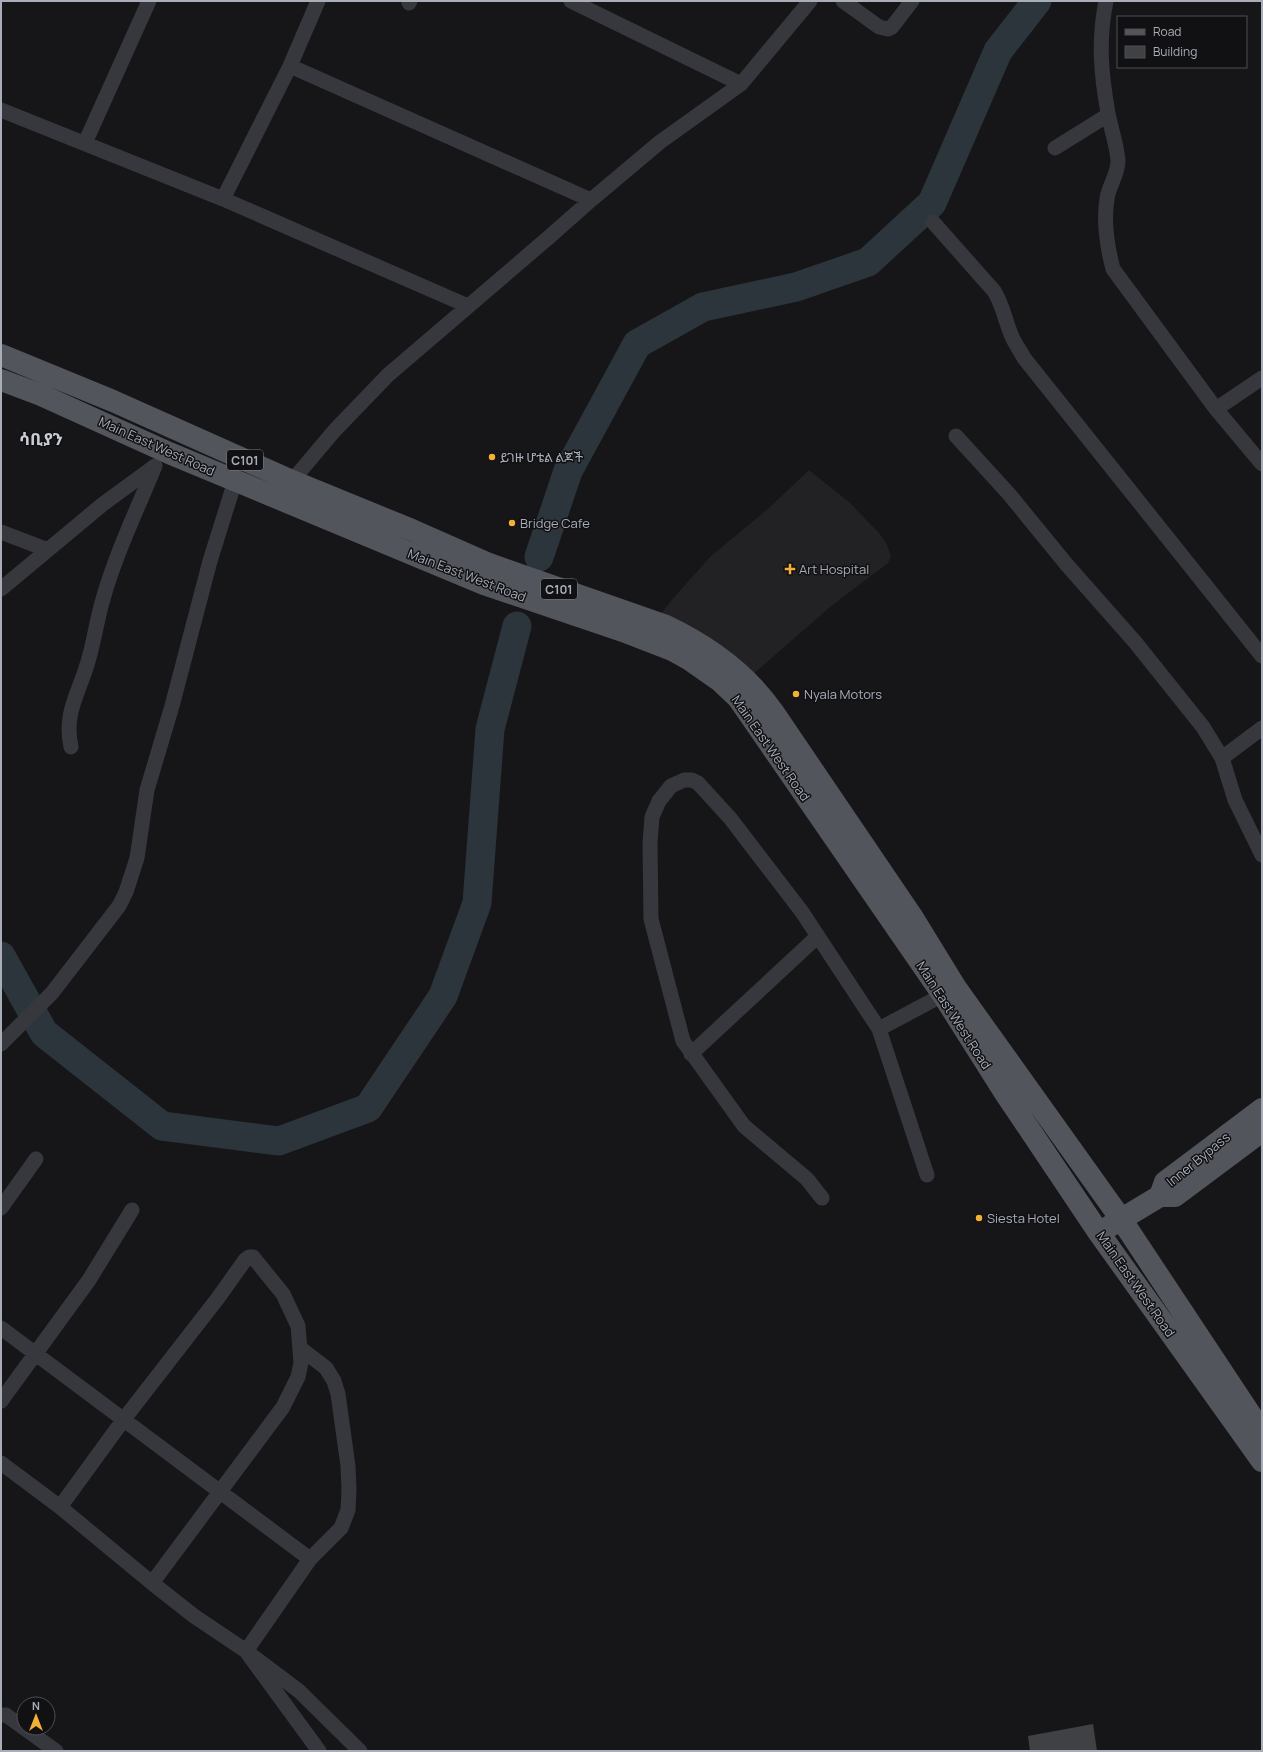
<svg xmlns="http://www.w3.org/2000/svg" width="1263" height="1752" font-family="Manrope,'Noto Sans Ethiopic',sans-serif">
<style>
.built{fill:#222225}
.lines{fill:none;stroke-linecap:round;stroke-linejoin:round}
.river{stroke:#2c353c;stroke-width:29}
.building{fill:#404145}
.minor{stroke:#37383d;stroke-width:15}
.primary{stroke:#53555c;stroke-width:22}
.poi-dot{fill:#f2b134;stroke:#111113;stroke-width:1.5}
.labels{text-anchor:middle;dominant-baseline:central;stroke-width:3;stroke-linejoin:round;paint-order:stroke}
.shield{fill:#111113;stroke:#7b7e86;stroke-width:1}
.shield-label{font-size:12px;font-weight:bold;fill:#a8adb8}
.street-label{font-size:13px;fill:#a8adb8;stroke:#111113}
.poi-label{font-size:13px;fill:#a8adb8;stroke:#111113;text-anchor:start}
.district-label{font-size:17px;font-weight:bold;fill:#c9ccd4;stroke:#111113}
</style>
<rect width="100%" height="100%" fill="#161618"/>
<path class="built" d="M809,470L849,502L880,534L887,545L891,556L888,563L830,607L751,676L659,616L676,595L711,556L769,508Z"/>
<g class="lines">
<path class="river" d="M539,557L568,471L637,344L703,307L796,287L868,262L932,203L998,51L1037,1
M1,956L44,1033L162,1126L279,1141L368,1108L443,996L477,903L490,729L517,626"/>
</g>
<path class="building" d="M1093,1724L1097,1751H1030L1028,1736Z"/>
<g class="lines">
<path class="minor" d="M571,1L741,84
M843,1L879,27L888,29L892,27L912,1
M1106,1C1098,41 1101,74 1108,113C1111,129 1117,145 1118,161C1118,175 1108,187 1107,199C1103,223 1107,246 1113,269L1216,409L1262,464
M409,3L410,1
M290,66L591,200
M1,110L223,199L468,306
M85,143L149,1
M1055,148L1108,115
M223,199L290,66L318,1
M933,222L994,291C1004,307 1005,322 1013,339C1016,345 1021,352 1024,358L1262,656
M1216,409L1262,378
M956,436L1009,494L1067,565L1135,642L1203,727L1222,758L1235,800L1262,855
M286,488L335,430L388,375L548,238L591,200L660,142L741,84L810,1
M1,532L48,550
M1,589L103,504L155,466
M71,747C64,715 77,696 86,668C94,645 96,622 103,599C116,553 137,510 155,466
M1222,758L1262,728
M879,1029L950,991
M1,1044L52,993L119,906L126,892L137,858L147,790L172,706L210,561L235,481
M691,1054L818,936
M822,1198L807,1179L744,1126L683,1041L651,919L650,843L652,817L659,801L671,786L684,780H692L698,783L730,818L802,912L879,1029L927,1175
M1,1208L36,1159
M1,1328L310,1559
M300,1348L326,1368L334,1381L338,1394L348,1466L349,1490L348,1510L341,1528L310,1559L246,1651L319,1751
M1,1401L89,1280L132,1210
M1,1463L60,1507L152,1583L194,1616L246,1651L299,1691L360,1751
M60,1507L124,1419L218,1298L245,1260L249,1257H253L283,1294L298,1326L301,1363L298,1377L283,1407L152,1583
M1,1715H6L56,1751"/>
<path class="primary" d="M1,355L113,401L292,481L412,530L489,564L666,626C708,646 747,674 774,713L913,918L956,988L1121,1219L1262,1432
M1,380L41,395L169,453L484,584L623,631L672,650L690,660L720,681L738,698L943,995L1003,1090L1099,1233L1262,1461
M1160,1196L1165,1182L1262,1109
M1160,1196H1175L1262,1131
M1110,1226L1160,1196"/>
</g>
<g class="poi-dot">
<circle cx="492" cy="457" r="4"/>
<circle cx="512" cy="523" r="4"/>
<path d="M788 563h4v4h4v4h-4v4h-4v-4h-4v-4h4z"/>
<circle cx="796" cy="694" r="4"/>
<circle cx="979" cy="1218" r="4"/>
</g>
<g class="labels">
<g class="shield">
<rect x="227" y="450" width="36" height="20" rx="3"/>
<rect x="541" y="579" width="36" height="20" rx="3"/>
</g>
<g class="shield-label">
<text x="245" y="460">C101</text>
<text x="559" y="589">C101</text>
</g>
<g class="street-label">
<text transform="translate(157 446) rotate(24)">Main East West Road</text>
<text transform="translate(467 575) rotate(21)">Main East West Road</text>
<text transform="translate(771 748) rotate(55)">Main East West Road</text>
<text transform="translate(954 1015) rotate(57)">Main East West Road</text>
<text transform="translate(1198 1159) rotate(-39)">Inner Bypass</text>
<text transform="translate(1136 1284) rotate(55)">Main East West Road</text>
</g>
<g class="poi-label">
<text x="500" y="457">ይገዙ ሆቴል ልጆች</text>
<text x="520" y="523">Bridge Cafe</text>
<text x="799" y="569">Art Hospital</text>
<text x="804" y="694">Nyala Motors</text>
<text x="987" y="1218">Siesta Hotel</text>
</g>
<g class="district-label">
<text x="41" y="438">ሳቢያን</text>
</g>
</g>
<rect width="1263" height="1752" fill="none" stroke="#a8adb8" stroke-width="4"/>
<rect x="1117" y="16" width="130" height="52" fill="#111113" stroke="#4d4f55"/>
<rect x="1125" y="29" width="20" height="6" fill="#53555c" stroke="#4d4f55"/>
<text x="1153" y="36" font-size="12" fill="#a8adb8">Road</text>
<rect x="1125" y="46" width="20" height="12" fill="#404145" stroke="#4d4f55"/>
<text x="1153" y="56" font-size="12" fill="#a8adb8">Building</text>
<g transform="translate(36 1716)"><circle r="19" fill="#111113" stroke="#4d4f55"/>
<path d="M0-3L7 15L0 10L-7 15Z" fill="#f2b134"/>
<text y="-6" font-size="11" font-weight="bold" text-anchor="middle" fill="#a8adb8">N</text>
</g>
</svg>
